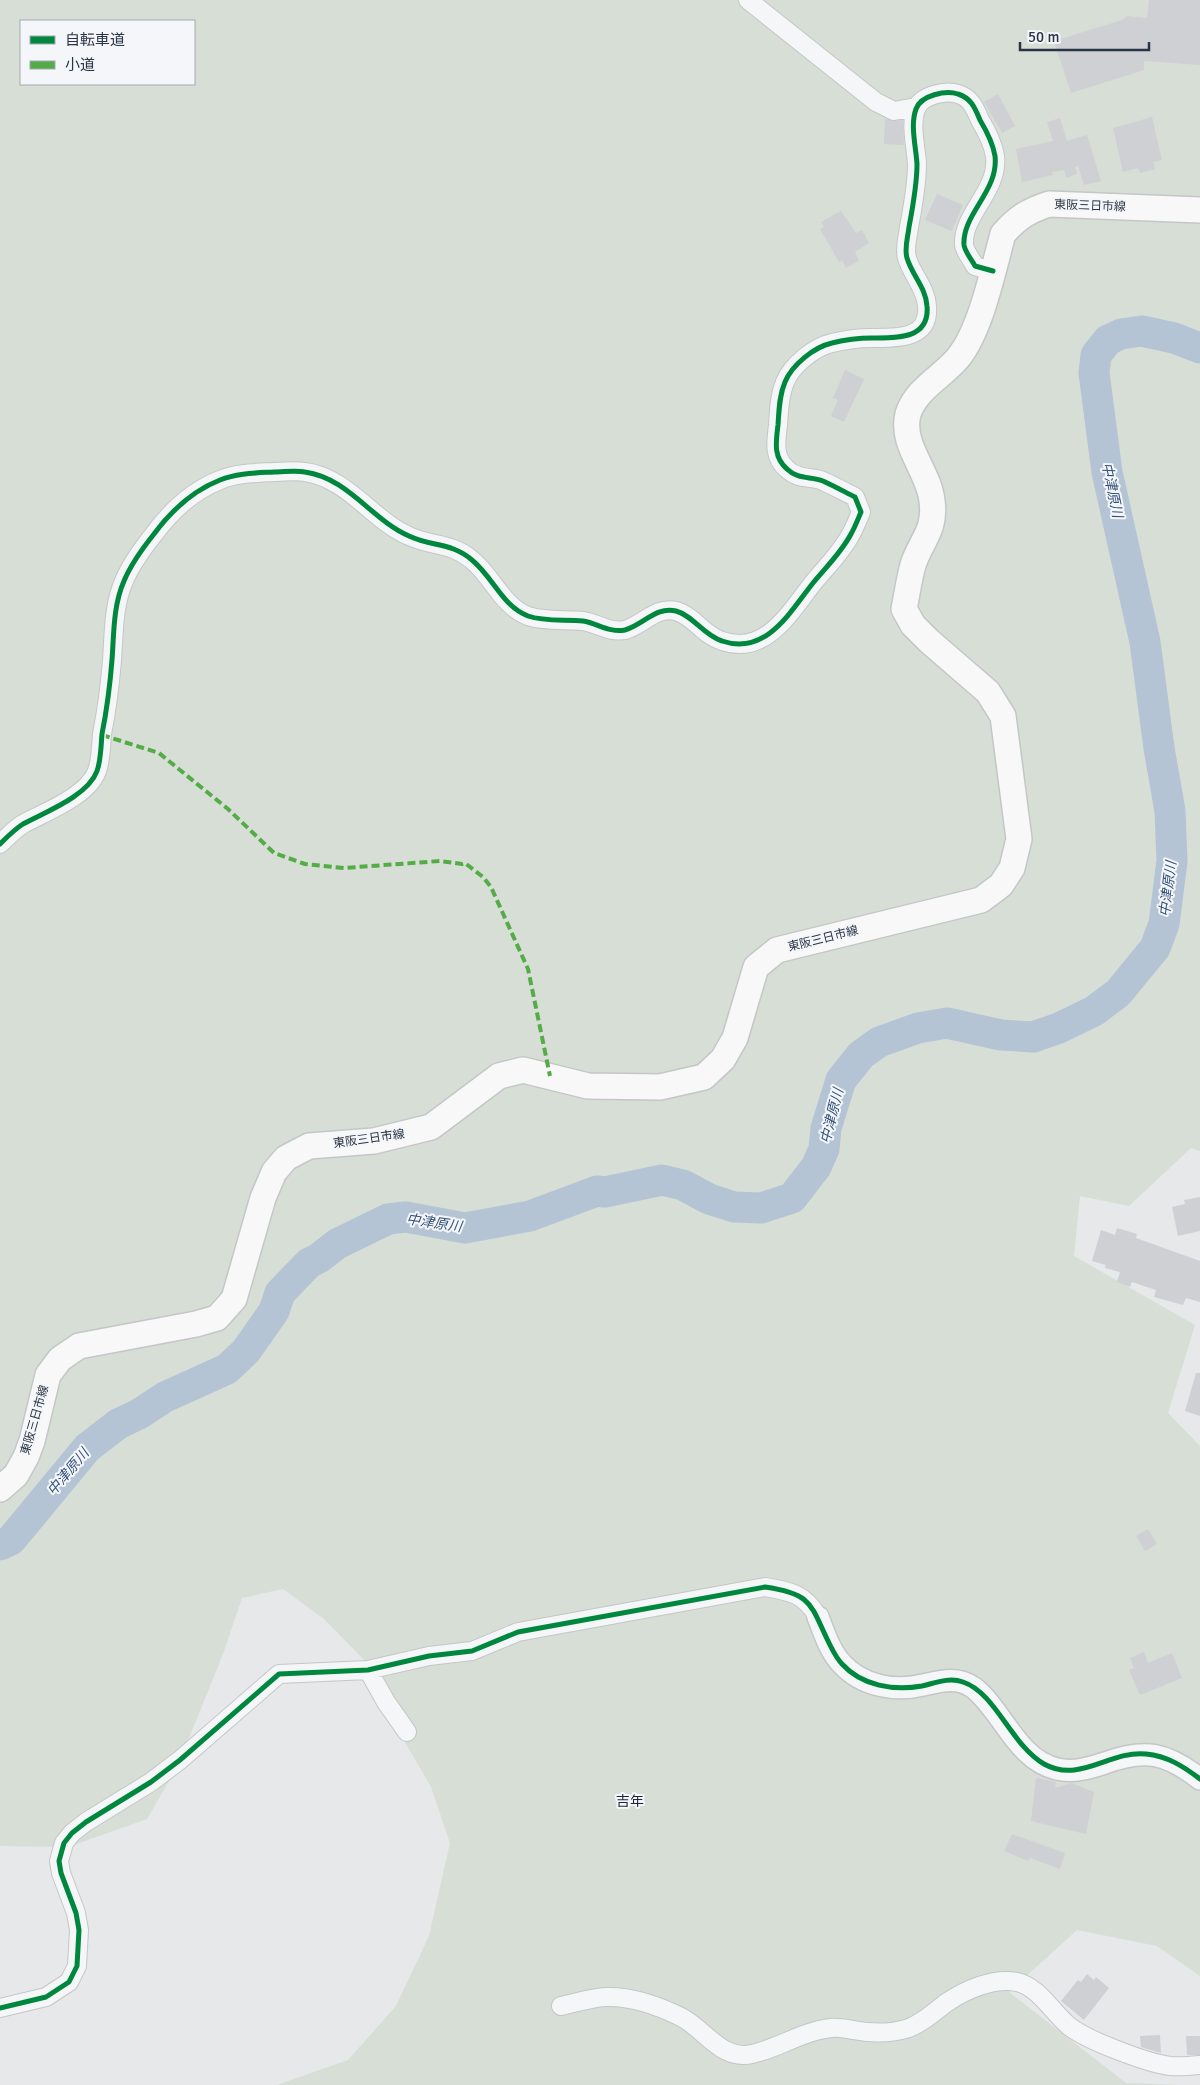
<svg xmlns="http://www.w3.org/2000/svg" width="1200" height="2085" font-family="Signika,'Noto Sans JP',sans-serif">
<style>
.green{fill:#d6ded6;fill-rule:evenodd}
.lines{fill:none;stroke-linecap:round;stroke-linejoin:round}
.river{stroke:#b4c4d5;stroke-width:31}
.building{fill:#ced0d3}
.minor-casing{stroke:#c4c6c8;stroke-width:20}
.tertiary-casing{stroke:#c4c6c8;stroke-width:24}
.secondary-casing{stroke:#c4c6c8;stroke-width:28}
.minor{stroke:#f5f6f7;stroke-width:18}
.tertiary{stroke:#f5f6f7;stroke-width:21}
.secondary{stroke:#f8f8f8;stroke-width:25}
.quiet{stroke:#54ac47;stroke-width:4;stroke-dasharray:8 4;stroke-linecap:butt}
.cycleway-casing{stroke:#f4f6f9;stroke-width:8}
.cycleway{stroke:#00873e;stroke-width:5}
.labels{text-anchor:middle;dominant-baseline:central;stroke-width:4;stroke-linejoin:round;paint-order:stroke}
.street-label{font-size:12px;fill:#2b3445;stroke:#f4f6f9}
.water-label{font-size:14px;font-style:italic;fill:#34527a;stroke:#f4f6f9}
.neighbourhood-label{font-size:14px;fill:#1d2536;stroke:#f4f6f9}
</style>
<rect width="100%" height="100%" fill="#e6e8ea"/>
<path class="green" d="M0,0H1200V1151L1191,1148L1129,1206L1080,1196L1074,1256L1195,1325L1168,1413L1200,1446V1976L1157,1946L1077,1930L1009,1992L1126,2083L1181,2085H277L348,2060L396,2006L429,1936L450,1843L431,1787L401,1735L379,1675L324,1619L283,1589L242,1598L223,1654L196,1721L173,1774L147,1819L68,1847L0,1846ZM21,21H194V84H21Z"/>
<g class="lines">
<path class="river" d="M0,1545L11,1540L87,1448L118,1424L139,1414L165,1397L227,1369L246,1351L274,1311L280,1293L309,1263L319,1258L337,1244L388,1219L406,1217L465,1228L530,1216L597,1191L605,1192L662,1180L683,1185L709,1199L734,1207L761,1208L792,1198L816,1167L824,1149L826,1128L841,1080L861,1055L879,1042L918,1028L947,1023L1001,1035L1033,1037L1059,1028L1094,1011L1118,993L1155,948L1164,924L1172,861L1170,811L1159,748L1145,642L1107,472L1094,373L1096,355L1108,340L1121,334L1142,331L1174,338L1200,348"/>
</g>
<path class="building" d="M1149,0H1200V65L1144,61V70L1071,93L1054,41L1122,20L1127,16L1147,18Z
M998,94L1015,126L1002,133L984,102Z
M1152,117L1162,160L1153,162L1155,169L1140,173L1138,168L1123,172L1113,128Z
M1060,118L1067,141L1087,135L1101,181L1084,185L1078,166L1075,167L1077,174L1066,178L1064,170L1052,172L1053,175L1022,182L1016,149L1053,141L1047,122Z
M885,119L895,121L903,120L904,145L884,144Z
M937,194L963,205L952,231L925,220Z
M841,211L856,233L862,230L869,243L855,252L859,261L846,268L842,260L839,262L820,229L824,227L821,222Z
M845,370L864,379L844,422L831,416L838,400L833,398Z
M1200,1197V1231L1178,1236L1172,1207L1185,1204L1184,1200Z
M1117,1228L1137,1234L1136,1238L1200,1261V1302L1186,1298L1183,1305L1154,1297L1156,1290L1132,1282L1130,1287L1117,1282L1120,1272L1105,1268L1106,1265L1092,1261L1101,1230L1115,1235Z
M1196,1373H1200V1416L1185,1411Z
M1148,1529L1157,1544L1145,1551L1136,1536Z
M1144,1652L1148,1663L1172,1653L1182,1678L1140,1695L1129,1670L1134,1668L1130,1658Z
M1036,1778L1056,1782L1055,1788L1072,1783L1094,1792L1086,1834L1031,1821Z
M1012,1834L1065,1853L1060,1869L1030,1858L1028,1861L1004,1851Z
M1087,1974L1094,1980L1096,1977L1109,1988L1084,2020L1061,2001L1078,1980L1081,1982Z
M1160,2035L1161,2053L1141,2047L1140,2036Z
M1186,2036H1200V2055H1187Z"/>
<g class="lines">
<defs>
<path id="minor" d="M748,0L876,102L894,111L916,107
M0,844C7,837 15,829 23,824C45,812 88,796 97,771C101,760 101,745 102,734C107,709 110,685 112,660C114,634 113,606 124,581C131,564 142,549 154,534C171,511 192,491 220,480C237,473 256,473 274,472C284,472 295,470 305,472C348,478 372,520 409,536C432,547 451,542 472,560C493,577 502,606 528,616C545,622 566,619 583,621C597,623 609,633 625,630C643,625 656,606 676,611C694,616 703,635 722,641C766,656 790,612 813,583C826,567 841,553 851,534C855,527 858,519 861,512L855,497C845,492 834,486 823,481C811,476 798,480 787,469C773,457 776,442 778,425C779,411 779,396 785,382C792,365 814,347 832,343C844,340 859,338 872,338C895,338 930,340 927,306C926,288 912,275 907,258C904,248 908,237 909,227C913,206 917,185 917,164C916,147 910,125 916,109C921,95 946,90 958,94C971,98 975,108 980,120C986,130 993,144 995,156C999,191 962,214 964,245C965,252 972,260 975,266L993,271
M368,1670L386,1702L407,1732
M561,2006C575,2003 590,1998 605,1997C630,1996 659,2006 681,2017C705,2029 721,2061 752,2054C779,2048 803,2031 831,2028C838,2027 846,2029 853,2030C873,2034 890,2034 909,2028C924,2022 934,2012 946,2003C965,1990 994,1977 1017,1982C1039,1987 1052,2012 1069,2026C1086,2040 1147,2063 1170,2066C1180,2067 1190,2066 1200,2065
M0,2008L46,1997L69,1982L77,1966L79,1930L76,1913L61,1873L59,1861L64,1843L72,1833L86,1822L151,1782L180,1760L279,1674L368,1670L429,1656L472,1651L518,1632L765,1587C790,1591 805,1594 818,1617"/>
<path id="tertiary" d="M818,1617C824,1632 830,1652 842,1664C862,1686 895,1692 923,1685C941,1681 958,1676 974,1688C1003,1711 1017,1760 1057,1769C1073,1773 1090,1768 1105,1763C1145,1748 1167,1753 1200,1779"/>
<path id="secondary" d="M0,1489L16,1475L26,1457L32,1441L48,1375L60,1359L79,1346L196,1324L217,1318L234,1299L263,1198L274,1172L286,1158L309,1146L374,1141L431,1127L499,1076L523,1070L588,1086L660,1087L704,1077L723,1059L735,1038L756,967L777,950L981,900L1001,885L1012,868L1019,839L1003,716L988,692L929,641L913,625L904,609C907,595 909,579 913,565C921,540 936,531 932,501C929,471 900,445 908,414C916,389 942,377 958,358C981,330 993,270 1003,234C1018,217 1028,211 1049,204L1200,210"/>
</defs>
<use href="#minor" class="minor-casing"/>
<use href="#tertiary" class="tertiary-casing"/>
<use href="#secondary" class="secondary-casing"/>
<use href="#minor" class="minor"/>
<use href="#tertiary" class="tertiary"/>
<use href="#secondary" class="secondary"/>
<path class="quiet" d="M102,735L159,753L228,809L274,853L305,864L344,868L440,861L462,864L465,863L483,877L491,887L528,969L550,1076"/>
<defs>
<path id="cycleway" d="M0,844C7,837 15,829 23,824C45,812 88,796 97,771C101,760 101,745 102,734C107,709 110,685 112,660C114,634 113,606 124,581C131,564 142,549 154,534C171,511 192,491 220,480C237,473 256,473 274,472C284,472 295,470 305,472C348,478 372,520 409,536C432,547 451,542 472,560C493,577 502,606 528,616C545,622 566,619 583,621C597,623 609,633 625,630C643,625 656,606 676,611C694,616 703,635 722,641C766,656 790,612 813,583C826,567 841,553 851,534C855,527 858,519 861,512L855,497C845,492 834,486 823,481C811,476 798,480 787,469C773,457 776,442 778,425C779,411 779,396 785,382C792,365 814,347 832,343C844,340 859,338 872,338C895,338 930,340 927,306C926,288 912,275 907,258C904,248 908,237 909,227C913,206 917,185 917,164C916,147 910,125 916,109C921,95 946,90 958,94C971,98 975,108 980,120C986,130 993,144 995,156C999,191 962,214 964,245C965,252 972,260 975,266L993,271
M0,2008L46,1997L69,1982L77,1966L79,1930L76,1913L61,1873L59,1861L64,1843L72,1833L86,1822L151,1782L180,1760L279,1674L368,1670L429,1656L472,1651L518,1632L765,1587C814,1594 810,1605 830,1645C833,1651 837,1659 842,1664C862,1686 894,1691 922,1686C935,1683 949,1677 963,1682C996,1693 1011,1745 1044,1764C1080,1784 1110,1750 1146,1754C1167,1756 1183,1766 1200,1779"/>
</defs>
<use href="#cycleway" class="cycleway-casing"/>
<use href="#cycleway" class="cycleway"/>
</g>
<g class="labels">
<g class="street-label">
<text transform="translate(1090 206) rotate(2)">東阪三日市線</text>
<text transform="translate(823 939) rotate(-14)">東阪三日市線</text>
<text transform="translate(369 1139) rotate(-8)">東阪三日市線</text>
<text transform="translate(35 1420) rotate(-74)">東阪三日市線</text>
</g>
<g class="water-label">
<text transform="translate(1112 490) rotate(78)">中津原川</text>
<text transform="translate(1168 889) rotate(-83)">中津原川</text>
<text transform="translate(832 1116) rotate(-76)">中津原川</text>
<text transform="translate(434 1223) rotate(8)">中津原川</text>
<text transform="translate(68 1472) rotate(-50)">中津原川</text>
</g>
<g class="neighbourhood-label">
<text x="630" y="1801">吉年</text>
</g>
</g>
<rect x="20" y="20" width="175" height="65" fill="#f4f6f9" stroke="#a4a8b1"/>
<rect x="30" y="36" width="25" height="8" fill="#00873e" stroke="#a4a8b1"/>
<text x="65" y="45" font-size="15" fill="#2b3445">自転車道</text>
<rect x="30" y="61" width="25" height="8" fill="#54ac47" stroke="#a4a8b1"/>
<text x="65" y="70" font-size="15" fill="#2b3445">小道</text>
<path d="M1020 42v8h129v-8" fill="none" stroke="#2b3445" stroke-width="2.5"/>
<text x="1028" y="42" font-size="15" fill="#2b3445" stroke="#f4f6f9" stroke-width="4" paint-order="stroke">50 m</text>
</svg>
